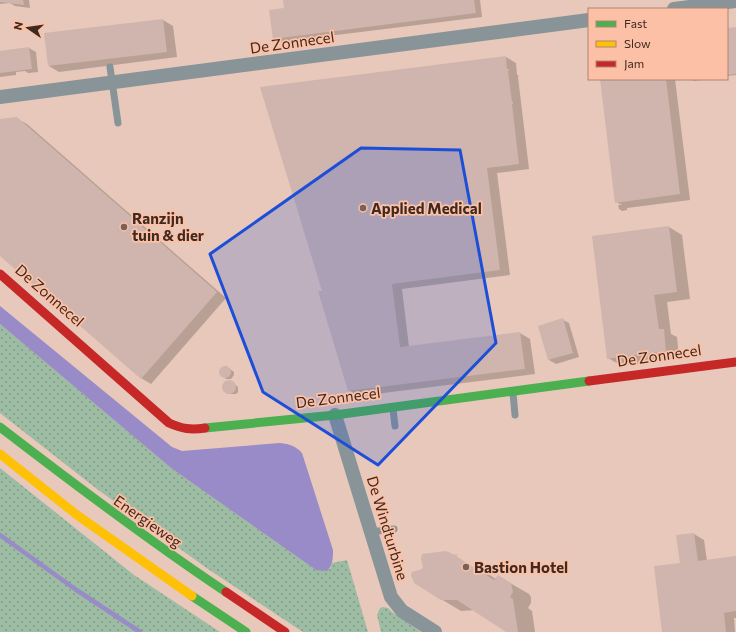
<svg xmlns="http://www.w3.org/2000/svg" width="736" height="632" font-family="Commissioner,sans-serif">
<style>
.grass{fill:url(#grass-dots)}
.water{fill:#998bc7}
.shadow{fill:#0003}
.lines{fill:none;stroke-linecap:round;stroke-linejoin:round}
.stream{stroke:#998bc7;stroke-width:4.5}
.building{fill:#cfb5ad}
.lane{stroke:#899498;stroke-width:7}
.street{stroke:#899498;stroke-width:14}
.fast{stroke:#4caf50;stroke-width:9}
.slow{stroke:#ffc107;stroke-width:9}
.jam{stroke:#c62828;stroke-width:9}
.marked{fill:#1d4ed8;fill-opacity:0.2;stroke:#1d4ed8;stroke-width:3;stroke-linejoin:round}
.poi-dot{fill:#7a6155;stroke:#fbc0a6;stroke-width:1.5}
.labels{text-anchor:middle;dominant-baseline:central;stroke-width:3.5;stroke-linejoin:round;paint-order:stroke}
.street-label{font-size:15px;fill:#40291f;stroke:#fbc0a6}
.poi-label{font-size:15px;font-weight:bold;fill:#40291f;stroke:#fbc0a6;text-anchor:start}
</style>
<defs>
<pattern id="grass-dots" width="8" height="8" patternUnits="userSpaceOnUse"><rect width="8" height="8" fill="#9cbca3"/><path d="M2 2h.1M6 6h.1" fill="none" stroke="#819984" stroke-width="1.8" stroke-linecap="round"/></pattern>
</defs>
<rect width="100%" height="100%" fill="#e7c8ba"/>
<path class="grass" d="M0,324L171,468L316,570L330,569L332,563L347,560L368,632H303L208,569L97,489L0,413Z
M0,468L134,575L220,632H0Z
M383,607L388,608L392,612L421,632H381L377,615L380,608Z"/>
<path class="water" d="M0,306L172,447L182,451L280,443C289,444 296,446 302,453L333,550C333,557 333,566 327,571L316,570L171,468L0,324Z"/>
<path class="shadow" d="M0,0H29L30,8L15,6L10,3L0,4Z
M284,0H480L482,17L280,42L274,38L285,9Z
M163,20L173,26L177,57L59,72L49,66Z
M736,28V75L727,76V29Z
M29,48L36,52L38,72L28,73L25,71L16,72V75L0,77V52Z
M506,57L516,63L517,75L519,76L518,77L529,169L497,173L510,275L402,289L409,347L520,333L530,339L535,374L359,396L349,390L323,292Z
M601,79H675L690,200L627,208V210L622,211L619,209L618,205H622L616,202Z
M691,79H707L694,81Z
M16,118L27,124L226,298L151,384L141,378L0,255V120Z
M669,227L682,235L690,299L667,302L671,334L677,337L679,358L622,366L608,358Z
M563,320L569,323L579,357L556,364L549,360Z
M226,366L234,372V375L231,379H226L220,374V370L223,367Z
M228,382H232L238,387V392L236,394H230L227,392L224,388L225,384Z
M694,534L704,540L707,561L736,557V618H734L735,632H663L681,564L677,536Z
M477,567L496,579L498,576L529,594L531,597V603L528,608L532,611L535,632H508L475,610L461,611L441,599L473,568Z"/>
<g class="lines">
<path class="stream" d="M0,535L75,589L140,632"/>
</g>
<path class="building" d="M0,0H23L24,5L0,2Z
M283,0H474L476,13L273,39L269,10L284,8Z
M163,19L167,52L48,66L44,33Z
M736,27V74L727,75V28Z
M29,47L32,69L0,73V51Z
M506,56L507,69H509V71H508L512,102H513V104H512L519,164L487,168L500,270L392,284L400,347L520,332L525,369L348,391L318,291H322L260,87Z
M600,79H666L680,194L615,203Z
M17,117L217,292L141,379L0,256V119Z
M669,226L677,292L654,295L659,329H664L666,351L607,359L592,236Z
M563,318L573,353L548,360L538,326Z
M219 372a6 6 0 1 1 12 0a6 6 0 1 1-12 0Z
M222 387a7 7 0 1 1 14 0a7 7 0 1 1-14 0Z
M694,533L698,561L736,556V611L724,613L726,632H662L654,566L680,563L676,535Z
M446,551L455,555L456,554L458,555L456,556L473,567L477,566L478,570L494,580L498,575L511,583L513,592L510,597L513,599L518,632H506L457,600H441L414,583L411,575L412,572L422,569V568L423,567L421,559L422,554Z"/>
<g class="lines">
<path class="lane" d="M110,67L118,123
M513,393L515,415
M393,409L395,426
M371,532L394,529"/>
<path class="street" d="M674,9L736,1
M0,97L589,20
M335,415L391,597L402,611L435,632"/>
<path class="fast" d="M0,427C74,484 148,540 226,592
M205,428L335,415L589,381
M192,596L246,632"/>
<path class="slow" d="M0,454L77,515L192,596"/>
<path class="jam" d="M0,274L169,423C182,429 191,430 205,428
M589,381L736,362
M226,592L285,632"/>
</g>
<path class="marked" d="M361,148L460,150L496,343L378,465L263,392L210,254Z"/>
<g class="poi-dot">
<circle cx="363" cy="208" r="4"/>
<circle cx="124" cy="227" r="4"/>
<circle cx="466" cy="567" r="4"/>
</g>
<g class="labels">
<g class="street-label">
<text transform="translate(292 42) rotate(-8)">De Zonnecel</text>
<text transform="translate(50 295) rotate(41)">De Zonnecel</text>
<text transform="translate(659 355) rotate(-8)">De Zonnecel</text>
<text transform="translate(338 397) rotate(-7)">De Zonnecel</text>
<text transform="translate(148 521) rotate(35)">Energieweg</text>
<text transform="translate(388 528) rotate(73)">De Windturbine</text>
</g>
<g class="poi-label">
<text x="371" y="208">Applied Medical</text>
<text x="132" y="218">Ranzijn<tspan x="132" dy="17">tuin &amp; dier</tspan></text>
<text x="474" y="567">Bastion Hotel</text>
</g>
</g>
<rect x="588" y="8" width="140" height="72" fill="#fbc0a6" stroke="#b08470"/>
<rect x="596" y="21" width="20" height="6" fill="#4caf50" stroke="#b08470"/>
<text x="624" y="28" font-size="12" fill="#40291f">Fast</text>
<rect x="596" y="41" width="20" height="6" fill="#ffc107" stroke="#b08470"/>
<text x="624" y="48" font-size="12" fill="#40291f">Slow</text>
<rect x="596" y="61" width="20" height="6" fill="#c62828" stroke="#b08470"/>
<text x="624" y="68" font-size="12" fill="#40291f">Jam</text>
<g transform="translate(28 28) rotate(283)" stroke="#fbc0a6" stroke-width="3" paint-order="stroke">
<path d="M0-3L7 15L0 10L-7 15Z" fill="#40291f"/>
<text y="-6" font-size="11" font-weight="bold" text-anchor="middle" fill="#40291f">N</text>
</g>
</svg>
